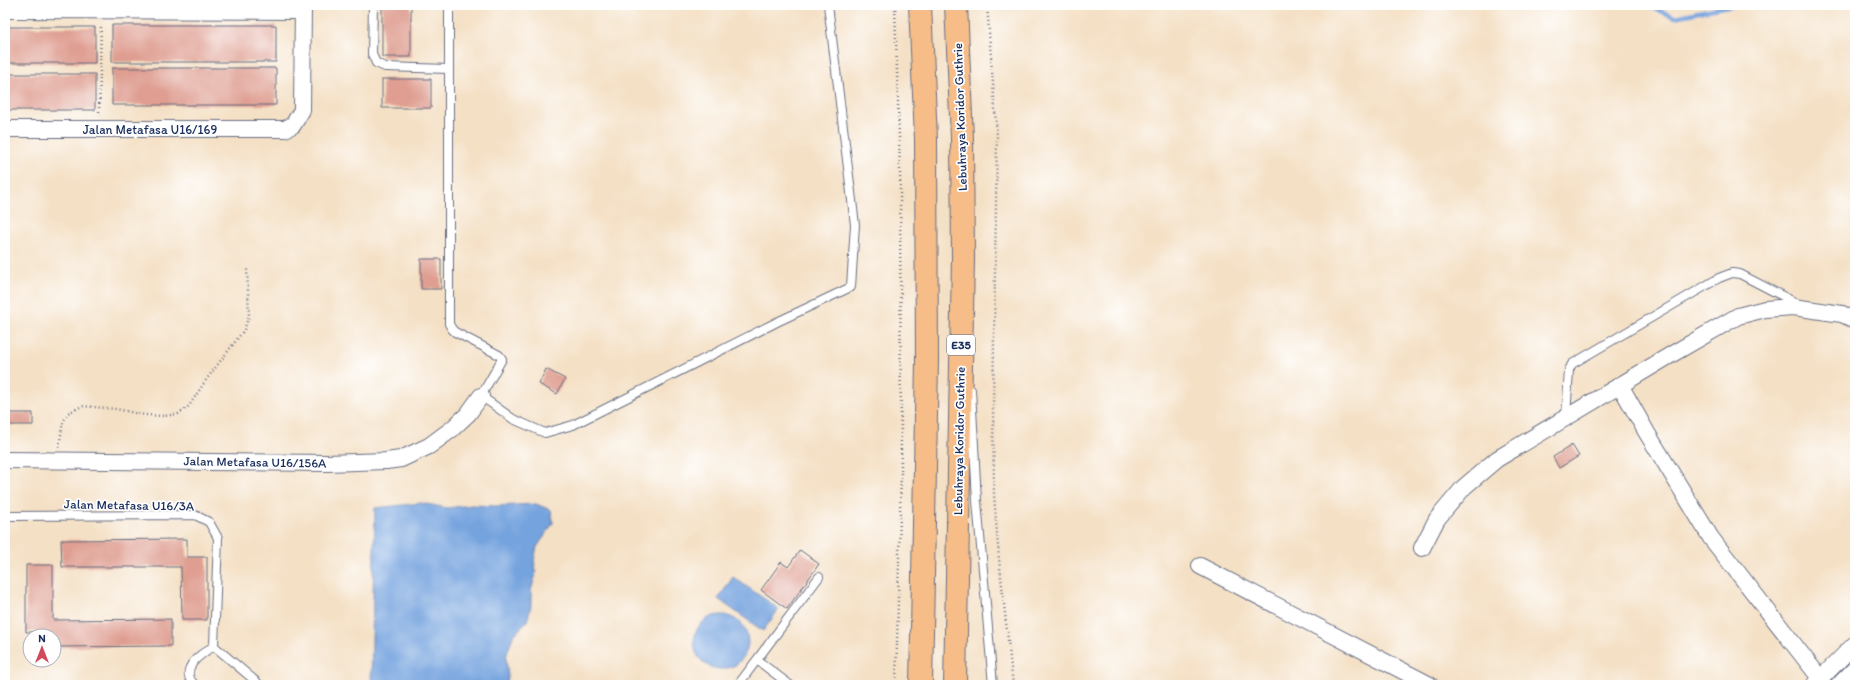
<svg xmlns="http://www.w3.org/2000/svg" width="1860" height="690" font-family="Itim,sans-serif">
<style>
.water{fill:#75a3de;stroke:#48699e}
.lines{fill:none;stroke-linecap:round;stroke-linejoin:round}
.stream{stroke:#75a3de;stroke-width:4.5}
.building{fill:#df9e91}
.lane-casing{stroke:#676d82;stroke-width:10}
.street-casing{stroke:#676d82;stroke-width:18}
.highway-casing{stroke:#676d82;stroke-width:24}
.path{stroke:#676d82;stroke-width:2.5;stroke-dasharray:1 3;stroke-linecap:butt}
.lane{stroke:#fff;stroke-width:8}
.street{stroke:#fff;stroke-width:16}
.highway{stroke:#f7bd88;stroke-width:22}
.labels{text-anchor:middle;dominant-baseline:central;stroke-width:3.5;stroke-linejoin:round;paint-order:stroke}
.shield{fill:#fff;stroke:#5f6d8e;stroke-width:1}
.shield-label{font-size:12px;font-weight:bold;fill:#1b2f5e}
.street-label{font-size:13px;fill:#1b2f5e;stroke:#fff}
</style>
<rect width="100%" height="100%" fill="#fff"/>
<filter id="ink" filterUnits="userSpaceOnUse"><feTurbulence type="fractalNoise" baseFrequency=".025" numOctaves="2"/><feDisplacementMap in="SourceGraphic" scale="8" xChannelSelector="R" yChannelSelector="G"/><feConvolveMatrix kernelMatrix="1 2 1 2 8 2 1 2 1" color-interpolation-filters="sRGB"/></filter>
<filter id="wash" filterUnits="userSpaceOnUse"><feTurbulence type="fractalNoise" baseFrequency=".012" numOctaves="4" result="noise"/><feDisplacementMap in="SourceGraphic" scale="16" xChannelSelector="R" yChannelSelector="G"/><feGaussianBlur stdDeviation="0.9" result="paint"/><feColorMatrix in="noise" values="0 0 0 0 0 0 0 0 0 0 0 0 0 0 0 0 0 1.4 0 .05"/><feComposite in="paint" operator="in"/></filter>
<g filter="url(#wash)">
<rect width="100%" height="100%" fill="#f4e0c5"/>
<path class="water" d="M421,503L447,508L472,505L496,506L536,504L551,510L553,523L537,547L534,560L536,572L531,591V606L527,621L513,636L506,657L508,678L505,685H371L375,508Z
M733,577L779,609L763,631L718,599Z
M694 642a27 27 0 1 1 54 0a27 27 0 1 1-54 0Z"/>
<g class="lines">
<path class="stream" d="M1646,5L1675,17L1732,5"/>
</g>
<g id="blocks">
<path class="building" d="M382,5H411V57H382Z
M112,25H276V62H112Z
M5,27H95V63H5Z
M112,68H276V105H112Z
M5,74H95V110H5Z
M382,79H431V108H382Z
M421,259H441V289H421Z
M546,369L565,379L557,394L539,384Z
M7,413H33V425H8Z
M1572,445L1579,456L1559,468L1553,457Z
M187,539V557H207V620H182L181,567H62L61,540Z
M800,550L819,564L787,609L761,590L781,562L788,567Z
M26,565H53V620L171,619V646L54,647V636H46V632H26Z"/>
</g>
</g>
<g filter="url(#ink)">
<use href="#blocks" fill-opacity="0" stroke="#676d82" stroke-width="1"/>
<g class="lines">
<defs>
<path id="lane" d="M373,5L372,54L376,63L385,67L449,69
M449,5V324L452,329L455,332L499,355L502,359L481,396L513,419L545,433L573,425L777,322L851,287L855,225L828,5
M971,390L977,501L993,685
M1566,417L1569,370L1572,364L1719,278L1732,273L1740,274L1798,304
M5,516L195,515L209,522L218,538L214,646L260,685
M757,660L790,685
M195,685C177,669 202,653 214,646
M738,685L819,577"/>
<path id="street" d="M5,10L303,11
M5,129H285L293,125L302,110L303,5
M1620,385L1647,433L1711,538L1820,678
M5,460L327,463L386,461L401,459L429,446L452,429L468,414L481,396
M1422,548L1437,519L1464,487L1497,459L1674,353L1738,316L1765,309L1793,307L1842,314L1855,320
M1200,566L1430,685
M1814,685L1855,644
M1839,685L1855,669"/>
<path id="highway" d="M920,5L926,139L927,361L921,685
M955,685L963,258L962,138L956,5"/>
</defs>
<use href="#lane" class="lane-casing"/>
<use href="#street" class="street-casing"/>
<use href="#highway" class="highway-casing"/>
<path class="path" d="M895,5L900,169L901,471L896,685
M987,5L997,136L993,405L994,495L999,559L1013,685
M99,116L101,25
M59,447L63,422L68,413L82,406L116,409L145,415L165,416L178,414L189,406L206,380L244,330L249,316L247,267"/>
<use href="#lane" class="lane"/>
<use href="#street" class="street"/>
<use href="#highway" class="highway"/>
</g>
</g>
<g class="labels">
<rect class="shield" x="947" y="335" width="28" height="20" rx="3"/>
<g class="shield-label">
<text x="961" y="345">E35</text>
</g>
<g class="street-label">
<text transform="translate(960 117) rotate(-92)">Lebuhraya Koridor Guthrie</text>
<text x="150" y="129">Jalan Metafasa U16/169</text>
<text transform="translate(959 441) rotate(-89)">Lebuhraya Koridor Guthrie</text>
<text transform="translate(255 462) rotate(1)">Jalan Metafasa U16/156A</text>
<text transform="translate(129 505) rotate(1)">Jalan Metafasa U16/3A</text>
</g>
</g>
<rect width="1860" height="690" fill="none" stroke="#fff" stroke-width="20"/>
<g transform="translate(42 648)"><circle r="19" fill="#ffffff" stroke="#a4acbf"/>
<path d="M0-3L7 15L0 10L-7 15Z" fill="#d1495b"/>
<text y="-6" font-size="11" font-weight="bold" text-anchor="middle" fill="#1b2f5e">N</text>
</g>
</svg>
